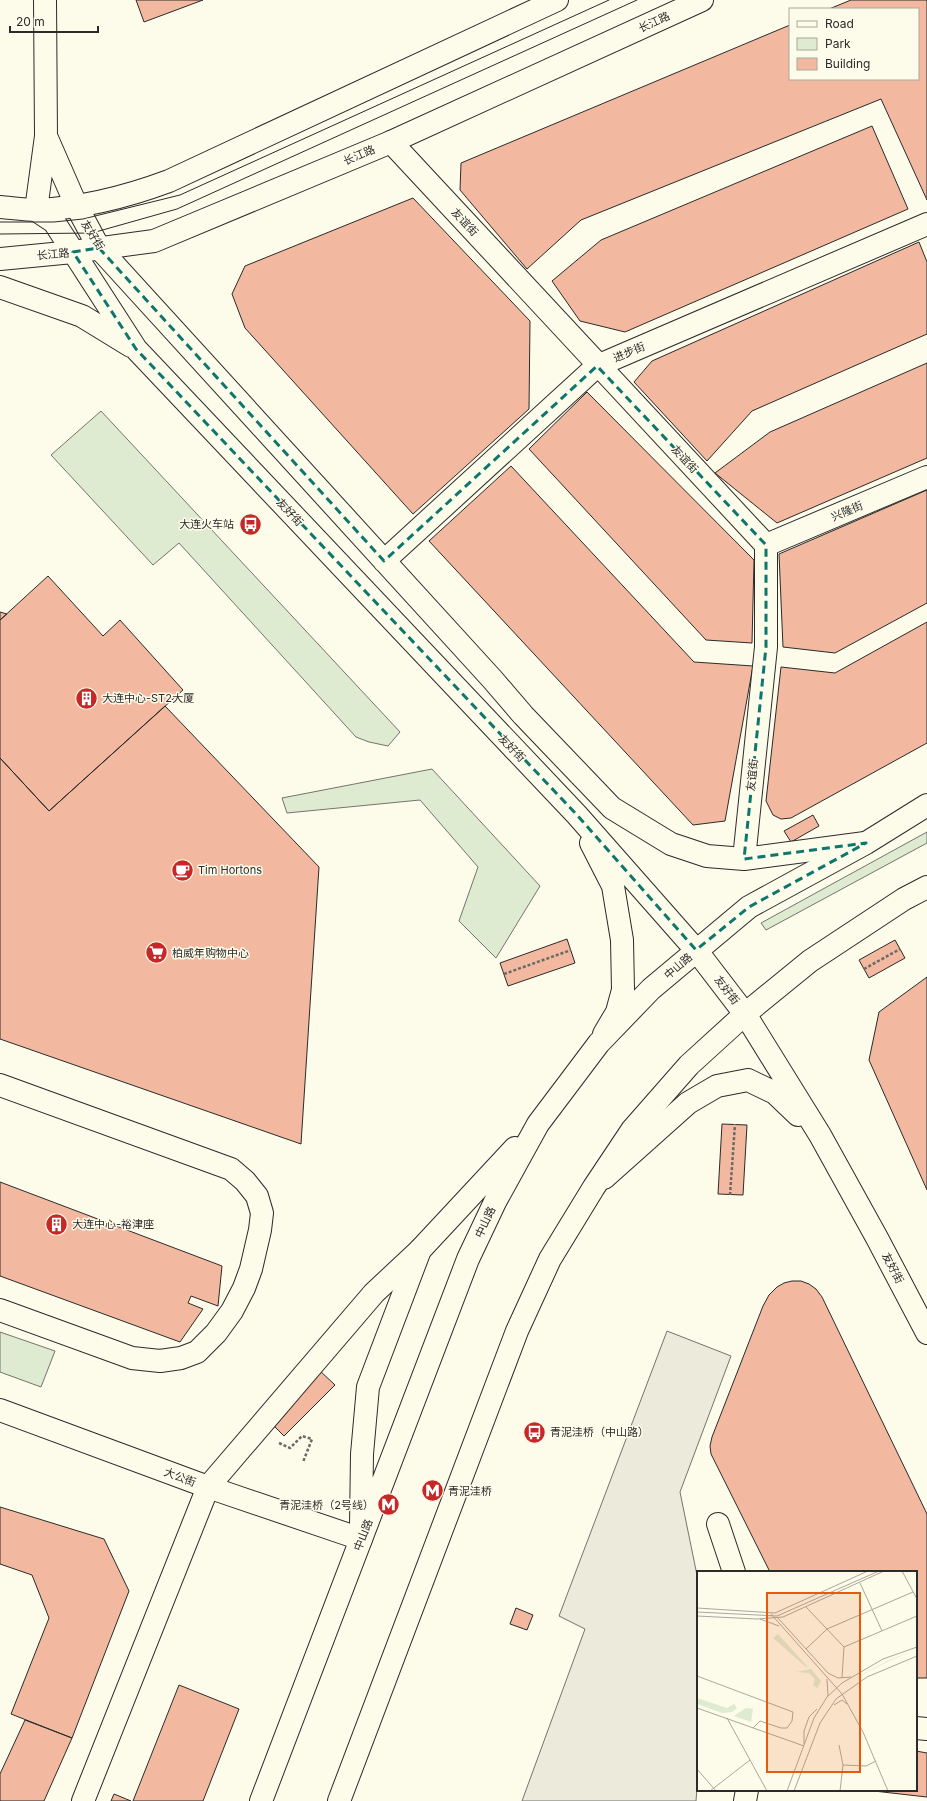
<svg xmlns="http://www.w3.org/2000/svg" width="927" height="1801" font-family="Inter,'Noto Sans SC',sans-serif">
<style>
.green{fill:#deebd1;stroke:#74746e}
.parking{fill:#eceadb;stroke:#74746e}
.building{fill:#f2b8a0;stroke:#2b2b2b}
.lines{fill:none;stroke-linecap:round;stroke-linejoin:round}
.minor-casing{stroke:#2b2b2b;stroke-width:24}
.major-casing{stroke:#2b2b2b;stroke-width:24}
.path{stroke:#6a6964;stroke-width:2.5;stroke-dasharray:3 2;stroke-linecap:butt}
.minor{stroke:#fdfbea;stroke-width:22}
.major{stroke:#fdfbea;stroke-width:22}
.tram{stroke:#2b2b2b;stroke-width:1}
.marked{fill:none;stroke:#0f766e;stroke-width:3;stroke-dasharray:8 5;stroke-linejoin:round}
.labels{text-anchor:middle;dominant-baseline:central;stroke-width:3;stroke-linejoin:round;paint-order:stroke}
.street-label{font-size:11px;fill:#2b2b2b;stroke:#fdfbea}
.poi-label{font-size:11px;fill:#2b2b2b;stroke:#fdfbea;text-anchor:start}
.inset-road{fill:none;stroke:#a9a89e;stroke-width:1}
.view{fill:#e8590c;fill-opacity:0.15;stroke:#e8590c;stroke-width:2}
.inset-edge{fill:none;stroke:#2b2b2b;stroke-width:2}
</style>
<rect width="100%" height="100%" fill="#fdfbea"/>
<path class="green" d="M101,411L400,732L388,746L369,742L356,737L179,543L153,565L51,455Z
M432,769L540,886L496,958L459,921L478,867L420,800L287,813L282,798Z
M927,832V843L766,930L761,923Z
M0,1332L55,1351L41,1387L0,1372Z"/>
<path class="parking" d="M667,1331L731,1356L680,1492L698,1580V1774L696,1801H522L585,1629L559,1616Z"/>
<path class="building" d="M136,0H203L144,22Z
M851,0H927V200L881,99L581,220L527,269L460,190L461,163L790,25V79H918V9H829Z
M872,126L908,209L625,332L580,321L552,281L601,240Z
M413,198L530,321L529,409L413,514L245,328L232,294L245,266Z
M919,242L927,262V334L752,411L707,461L634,382L652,361Z
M927,363V458L777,523L715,473L770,432Z
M587,392L754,560L752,643L706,640L529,449Z
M511,466L694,662L753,666L725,821L693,825L429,541Z
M927,490V603L835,653L783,647L779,554Z
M48,576L103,636L120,620L183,690L49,811L0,758V620Z
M0,612L7,614L0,620Z
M927,622V743L791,818L781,819L773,815L766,801L781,667L835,673Z
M165,706L319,867L301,1144L0,1039V758L49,811Z
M813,815L819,826L791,842L784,831Z
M567,939L575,963L508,986L500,963Z
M895,940L905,958L869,978L859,960Z
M927,977V1190L869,1060L879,1012Z
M722,1124L747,1125L743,1195L718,1194Z
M0,1182L222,1266L218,1306L191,1296L188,1303L203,1309L180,1342L0,1276Z
M792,1281H801L809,1284L816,1289L822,1297L927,1514V1678H916V1572H770L711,1454L710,1446L712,1437L763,1306L769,1295L777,1287L784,1283Z
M318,1369L335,1385L284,1436L268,1420Z
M0,1507L104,1539L129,1591L72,1738L11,1714L49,1618L32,1575L0,1564Z
M516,1608L533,1615L527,1630L510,1624Z
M179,1685L239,1709L203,1801H133Z
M25,1720L72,1738L44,1801H0V1774Z
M916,1751L927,1753V1797L865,1790H916Z
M114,1794L131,1801H111Z"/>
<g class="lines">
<defs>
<path id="minor" d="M45,0L46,136L36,210L54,222L136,349L577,815L696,950L745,1014L820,1135L877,1238L927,1333
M46,136L77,207L99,248L493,680L523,715L612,808L671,844L707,856L744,859L865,843
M391,142L766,545V647L744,859
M0,287L82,316L131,346
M766,545L927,477
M384,561L597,366L927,224
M591,843L613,886L622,940L623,990L617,1012L604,1034
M0,1085L231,1169L245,1181L257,1196L262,1213L260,1230L251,1269L244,1288L232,1311L216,1333L197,1352L181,1358L160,1361L132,1358L0,1310
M604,1178L688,1103L717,1086L748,1080L775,1093L798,1115
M0,1410L208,1487L361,1539
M718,1524L734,1572
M916,1728L927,1729
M83,1801L208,1487L374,1293L420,1250
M745,1801L747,1790"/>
<path id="major" d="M0,207C12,208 25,210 37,210C83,208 126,197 169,181L557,0
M0,259L73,252L154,241L391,142L702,0
M361,1526L362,1454L368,1387L420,1250L515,1148
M261,1801L468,1259L495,1202L538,1124L599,1043L651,989L749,907L866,843L927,805
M339,1801L517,1331L550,1259L594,1187L632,1130L689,1065L745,1014L810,961L904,899L927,887"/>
</defs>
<use href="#minor" class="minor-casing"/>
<use href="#major" class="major-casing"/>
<path class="path" d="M864,969L900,949
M504,974L571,950
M730,1195L735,1124
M279,1443L290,1448L302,1436L312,1439L303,1462"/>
<use href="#minor" class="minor"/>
<use href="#major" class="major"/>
<path class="tram" d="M0,222H54L83,219L180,195L609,0
M0,234L92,233L177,209L637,0"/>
</g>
<path class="marked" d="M99,248L384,561L597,366L766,545V647L744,859L866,843L749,907L696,950L577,815L136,349L73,252Z"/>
<defs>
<symbol id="bus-disc" viewBox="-11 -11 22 22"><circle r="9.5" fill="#c62828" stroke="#fdfbea"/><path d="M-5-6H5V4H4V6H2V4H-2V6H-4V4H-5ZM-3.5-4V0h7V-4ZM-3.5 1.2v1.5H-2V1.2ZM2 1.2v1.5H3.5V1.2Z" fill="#fff"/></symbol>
<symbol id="building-disc" viewBox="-11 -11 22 22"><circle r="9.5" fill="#c62828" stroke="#fdfbea"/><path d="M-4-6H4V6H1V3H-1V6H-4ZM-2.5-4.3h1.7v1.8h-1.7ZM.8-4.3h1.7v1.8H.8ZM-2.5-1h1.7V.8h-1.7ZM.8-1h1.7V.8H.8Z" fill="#fff"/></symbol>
<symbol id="cafe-disc" viewBox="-11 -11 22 22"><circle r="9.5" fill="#c62828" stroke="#fdfbea"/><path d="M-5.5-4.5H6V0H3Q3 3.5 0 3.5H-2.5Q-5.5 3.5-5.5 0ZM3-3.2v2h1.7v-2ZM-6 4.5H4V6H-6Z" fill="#fff"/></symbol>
<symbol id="supermarket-disc" viewBox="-11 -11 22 22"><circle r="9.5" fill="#c62828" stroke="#fdfbea"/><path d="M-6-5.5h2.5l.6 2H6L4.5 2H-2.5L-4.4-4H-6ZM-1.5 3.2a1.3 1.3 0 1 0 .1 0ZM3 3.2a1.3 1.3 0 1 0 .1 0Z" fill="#fff"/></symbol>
<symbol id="metro-disc" viewBox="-11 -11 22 22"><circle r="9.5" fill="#c62828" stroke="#fdfbea"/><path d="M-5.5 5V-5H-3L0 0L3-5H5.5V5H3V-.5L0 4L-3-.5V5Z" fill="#fff"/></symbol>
</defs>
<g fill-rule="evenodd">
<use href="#bus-disc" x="238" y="512" width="25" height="25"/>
<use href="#building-disc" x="74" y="686" width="25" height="25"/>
<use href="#cafe-disc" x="170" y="858" width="25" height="25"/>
<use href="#supermarket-disc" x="144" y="940" width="25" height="25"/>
<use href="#building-disc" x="44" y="1212" width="25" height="25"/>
<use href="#bus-disc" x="522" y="1420" width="25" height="25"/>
<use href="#metro-disc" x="420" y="1478" width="25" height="25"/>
<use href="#metro-disc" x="376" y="1492" width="25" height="25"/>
</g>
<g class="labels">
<g class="street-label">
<text transform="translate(654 22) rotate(-25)">长江路</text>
<text transform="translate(359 155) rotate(-23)">长江路</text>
<text transform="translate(465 222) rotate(47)">友谊街</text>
<text transform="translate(93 235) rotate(58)">友好街</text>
<text transform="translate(53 254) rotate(-5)">长江路</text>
<text transform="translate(629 352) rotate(-23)">进步街</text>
<text transform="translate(685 459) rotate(47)">友谊街</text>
<text transform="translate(847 511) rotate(-23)">兴隆街</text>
<text transform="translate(290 512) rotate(47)">友好街</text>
<text transform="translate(512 748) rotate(46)">友好街</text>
<text transform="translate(752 775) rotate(-84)">友谊街</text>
<text transform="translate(678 966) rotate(-41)">中山路</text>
<text transform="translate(727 990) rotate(52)">友好街</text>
<text transform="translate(485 1222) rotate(-65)">中山路</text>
<text transform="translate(893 1268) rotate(62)">友好街</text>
<text transform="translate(180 1477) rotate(20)">大公街</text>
<text transform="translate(363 1535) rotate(-69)">中山路</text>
</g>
<g class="poi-label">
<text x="234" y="524" text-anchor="end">大连火车站</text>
<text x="102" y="698">大连中心-ST2大厦</text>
<text x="198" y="870">Tim Hortons</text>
<text x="172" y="953">柏威年购物中心</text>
<text x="72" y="1224">大连中心-裕津座</text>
<text x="550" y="1432">青泥洼桥（中山路）</text>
<text x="448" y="1491">青泥洼桥</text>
<text x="374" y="1505" text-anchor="end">青泥洼桥（2号线）</text>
</g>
</g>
<g transform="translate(697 1571)">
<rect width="220" height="220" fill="#fdfbea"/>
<path d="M81,63L110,95L109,96L76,67ZM220,78L192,90L146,114L192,89ZM114,98L124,110L120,117L116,114L118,108L112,102L99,101ZM0,127L30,137L37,133L40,137L35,141L25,142L0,133ZM49,137L56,138L54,151L37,145Z" fill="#deebd1"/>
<path class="inset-road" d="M205,0L220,28M163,12L185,60M109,36L147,76L145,107M0,37L78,42L171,0M0,41L80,45L182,0M74,43L145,123L166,161L191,220M0,45L60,48L86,46L187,0M80,46L131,102L141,107L154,106M63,48L82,55M147,76L220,45M109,78L130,58L216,21M0,105L96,141L95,150L90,157H84L63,150L56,157M130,108L131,125M137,134L145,129L150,133M0,137L107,175M30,147L70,220M107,173V160L112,146L120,138M142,174L146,194L143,220M146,194L169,195L179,190M0,198L19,220M13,220L53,189M90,220L117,147L130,126L145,112L186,88L220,76M97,220L123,152L139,128L170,106L220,85"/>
<path class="view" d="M70,22H163V201H70Z"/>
<rect width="220" height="220" class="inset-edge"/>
</g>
<rect x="789" y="8" width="130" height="72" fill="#fdfbea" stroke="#a9a89e"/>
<rect x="797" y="21" width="20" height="6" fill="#fdfbea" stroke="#a9a89e"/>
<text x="825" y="28" font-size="12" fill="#2b2b2b">Road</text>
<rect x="797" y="38" width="20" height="12" fill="#deebd1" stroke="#a9a89e"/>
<text x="825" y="48" font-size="12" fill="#2b2b2b">Park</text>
<rect x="797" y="58" width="20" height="12" fill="#f2b8a0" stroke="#a9a89e"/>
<text x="825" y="68" font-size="12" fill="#2b2b2b">Building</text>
<path d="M10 26v6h88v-6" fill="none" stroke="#2b2b2b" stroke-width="2"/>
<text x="16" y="26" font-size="12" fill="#2b2b2b" stroke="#fdfbea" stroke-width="3" paint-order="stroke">20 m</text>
</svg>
